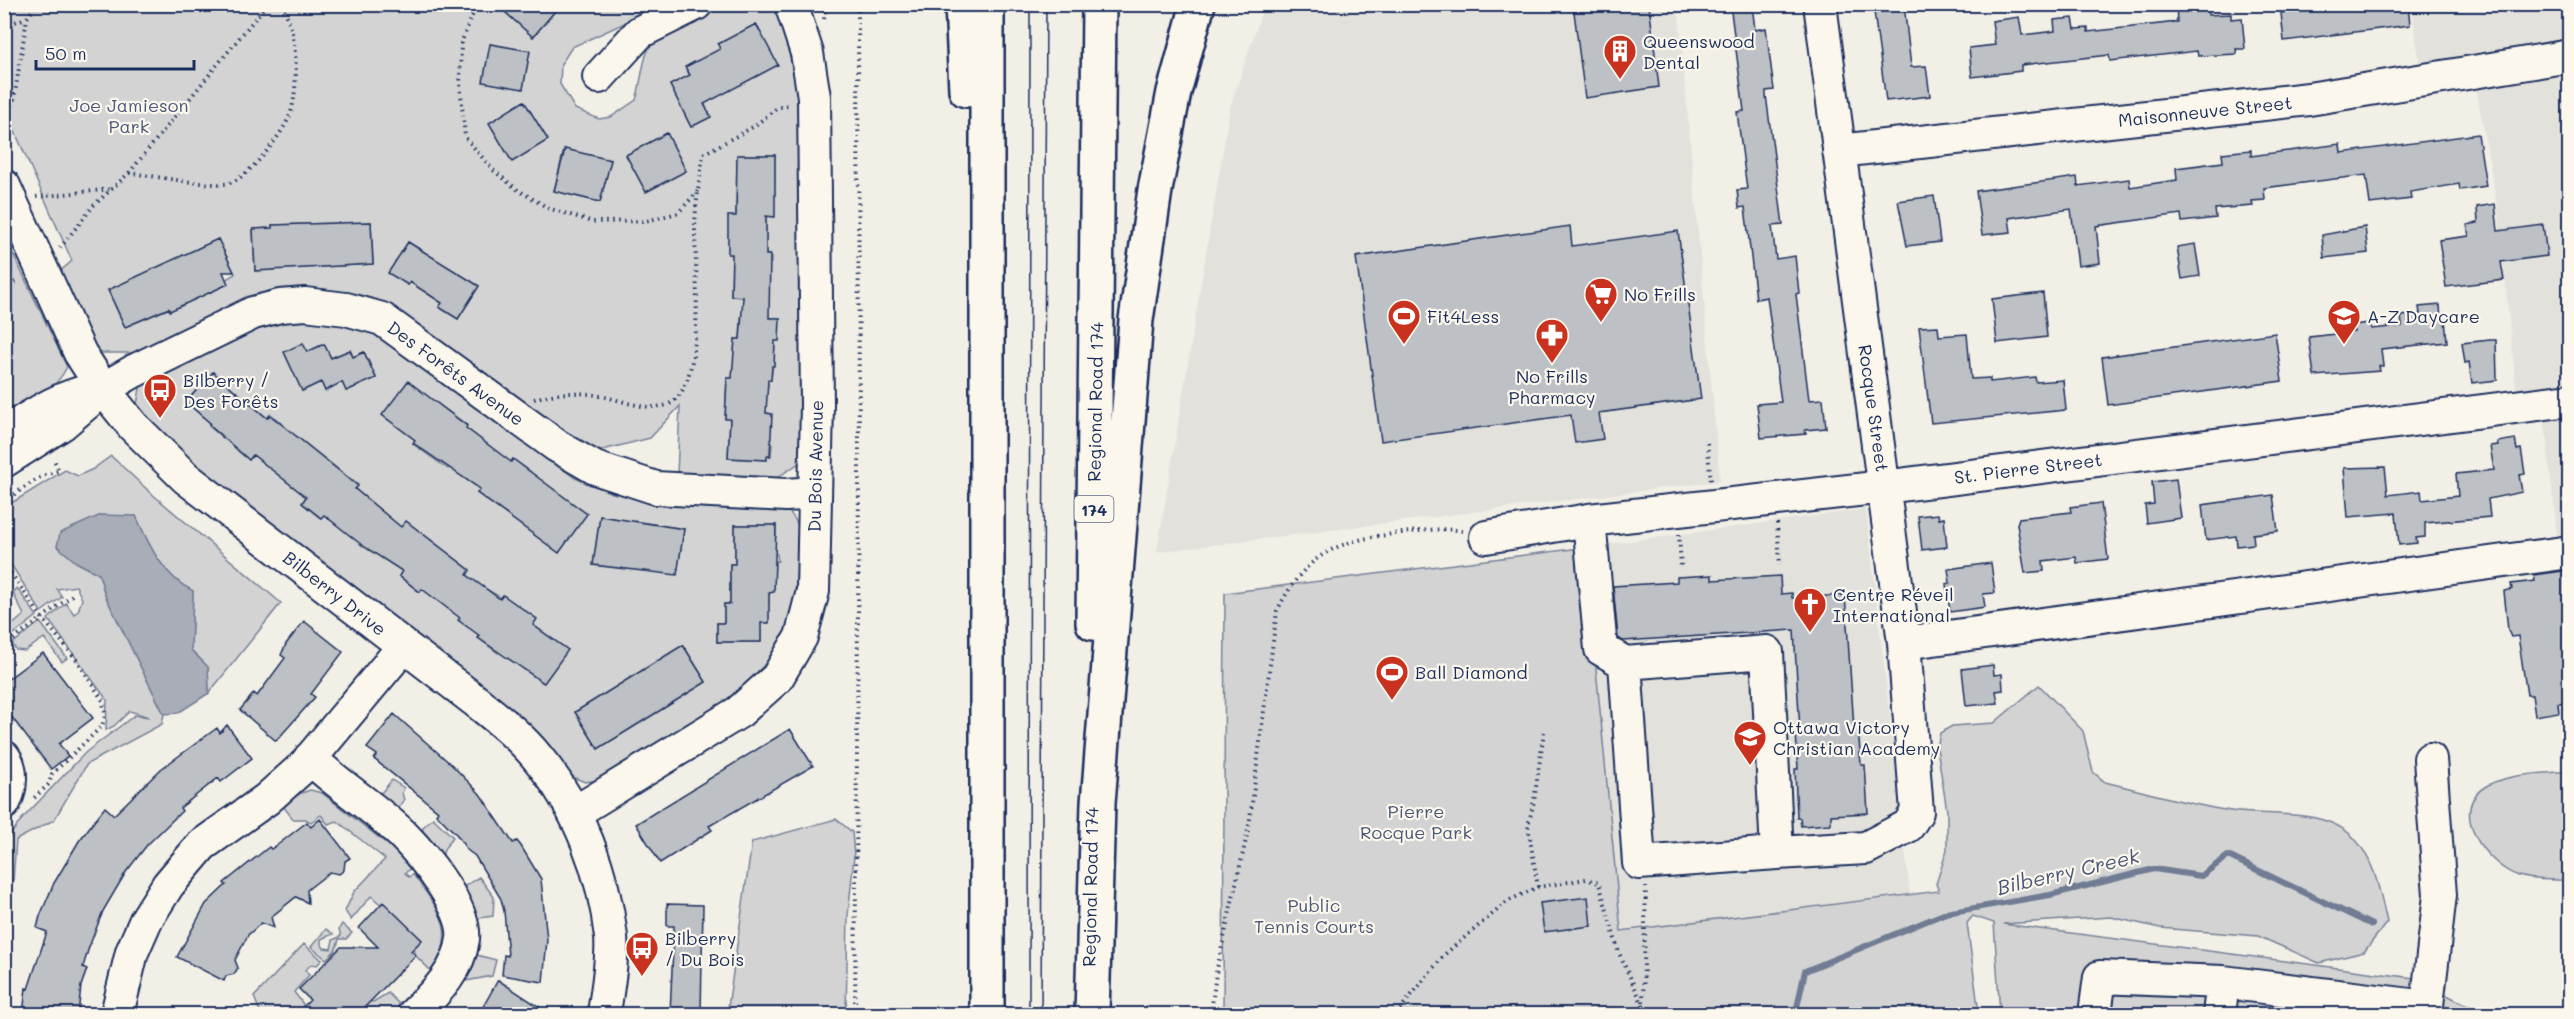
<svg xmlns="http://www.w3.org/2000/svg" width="2574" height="1019" font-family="Mali,sans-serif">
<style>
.built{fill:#e2e1dc}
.green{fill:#d2d3d2;stroke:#768198;stroke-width:1.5;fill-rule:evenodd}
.water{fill:#a9adb7;stroke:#707b93;stroke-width:1.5}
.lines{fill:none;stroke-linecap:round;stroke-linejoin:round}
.stream{stroke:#707b93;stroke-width:6}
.building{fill:#bdc0c4;stroke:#1b2f5e;stroke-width:1.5}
.minor-casing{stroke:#1b2f5e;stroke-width:36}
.highway-casing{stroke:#1b2f5e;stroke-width:38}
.path{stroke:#1b2f5e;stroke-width:4;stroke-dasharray:1.5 4.5;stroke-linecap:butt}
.minor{stroke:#fbf7ec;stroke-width:32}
.highway{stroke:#fbf7ec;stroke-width:33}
.tram{stroke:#1b2f5e;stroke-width:1.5}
.labels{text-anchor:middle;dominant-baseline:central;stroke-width:4.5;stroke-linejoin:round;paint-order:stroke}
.shield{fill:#fbf7ec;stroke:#5e6b89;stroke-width:1.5}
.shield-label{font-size:16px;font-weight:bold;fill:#1b2f5e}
.poi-label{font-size:18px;fill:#1b2f5e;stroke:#fbf7ec;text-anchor:start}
.park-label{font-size:18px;fill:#49587b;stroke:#fbf7ec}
.street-label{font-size:18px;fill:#1b2f5e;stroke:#fbf7ec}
.water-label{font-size:20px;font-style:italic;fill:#465579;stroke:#fbf7ec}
</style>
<rect width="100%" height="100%" fill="#f2efe6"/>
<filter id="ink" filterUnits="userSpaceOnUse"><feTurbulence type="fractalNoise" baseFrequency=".0167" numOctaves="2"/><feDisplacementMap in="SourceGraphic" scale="12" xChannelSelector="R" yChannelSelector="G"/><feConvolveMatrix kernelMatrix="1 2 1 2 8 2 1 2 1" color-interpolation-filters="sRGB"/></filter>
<g filter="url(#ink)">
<path class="built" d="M1264,5H1678L1720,481L1157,552L1230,107Z
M2412,5H2569V543L2558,544L2541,387L2516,390L2499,217L2471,59L2420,69Z
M1866,509L1910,894L1621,931L1593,637L1580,548Z"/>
<path class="green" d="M4,5H514L506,13L533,37L560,5H664L572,47L561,64L560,84L575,109L599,119L611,117L636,100C641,85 643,54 652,43C662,31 710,10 726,5C739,1 759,5 773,5C794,29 796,71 801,103V451L799,463L772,481L715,475H677L680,406L650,438L595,452L544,419L450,351L262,296L216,313L142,353H101L92,344L58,273L72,261L5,109ZM756,24L777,65L704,103L711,117L691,127L670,85L681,79L685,88L694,84L686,67L696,61L700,67L720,50L718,44ZM491,44L529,51L523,89L484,82ZM667,133L686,171L646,192L626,155ZM564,149L610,160L600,202L554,191ZM737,155H775L774,217L766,216V255H771V263L768,264L769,297L731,296L732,254H728L736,216ZM371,222L373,264L282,269L274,265V270L255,271L253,229L272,228V225ZM218,239L235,274L226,279L228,284L125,327L108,290ZM408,242L479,286L458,319L439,307L442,303L410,282L408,285L389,273ZM741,317L780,318L771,344L775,345L771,380H764L768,384L764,413L771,414L767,443L772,444L771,456H767L766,460L728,458L730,419L725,418L727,378H733L735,339H740Z
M4,235L67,367C56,389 30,408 5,409Z
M322,318L365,328L400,346L575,478L612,493L674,505L787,510C806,527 799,545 797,569C795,593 794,617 782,639C751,698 661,742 605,779L585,782L575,778L212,480L150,424L137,404L141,383L262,325ZM303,343L307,352L324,344L331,358L350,350L353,357L364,352L376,377L347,391L342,382L325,390L321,382L302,391ZM213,372L267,418L271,414L281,423L249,460L238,451L241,446L228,435L224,439L209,426L213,420L203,417L186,402ZM408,382L467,425L462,432L470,438L448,469L413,444L415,440ZM296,436L358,485L355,489L387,516L327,510L320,518L302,503L307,496L294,487L284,473L280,476L270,468ZM487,444L510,464L513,459L531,472L558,552L477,493L480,489L463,477ZM406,521L470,570L448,599L424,586L419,592L399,576L404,570L389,562ZM639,522L684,529L677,574L593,565L599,523ZM735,525H776V537H770V553L777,554L778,561H774V592L769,593V604L755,631L761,632V642H717V623H724V604H730V564H735ZM483,587L536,619L533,625L567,650L543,683L522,668L517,660L515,663L506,657L503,646L498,653L478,638L482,632L469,628L459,621ZM683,645L706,682L598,749L575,712Z
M111,456L152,494L281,603L209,693L208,667L191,650L193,591C163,577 149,545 136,516L76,562L99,574L105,595L164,714L162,724L87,764L54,820L16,840L13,882L5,890V842L22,819L86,752L135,715L149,717L130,711L114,726L106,730L107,700L48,619L66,603L74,614L78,611L82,599L76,586L57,589L62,597L41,612L5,555V507L65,470L78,476L93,469Z
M1580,548L1593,637L1621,931L1939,891L1936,884L1947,850V811L1937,748L1940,733L1952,726L1994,723L2039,685L2083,731L2093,772L2105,782C2147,792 2189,805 2231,811C2269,817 2324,807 2354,838C2375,860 2380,893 2387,922L2364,952L2319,963L2258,936L2160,928L2111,917L2003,924L2414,978L2484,1014H2000L1994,923L1973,916L1967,923L1979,1014H1223L1225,593Z
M17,588L37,616L5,641V631L24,615L13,593Z
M40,622L67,658L62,662L44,638L25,651L16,650L12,644Z
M2569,771V881C2554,879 2534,881 2519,876C2486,866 2445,808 2488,785C2511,773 2544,774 2569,771Z
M392,780L404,788L402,793L404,800L394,813L382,803L381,793Z
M310,790L322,793L396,851L410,869L405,873L409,877L413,874C439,911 458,928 433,973L416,956L414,948L421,939L371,896L351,920L345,911L354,892L385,859L337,821L328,824L321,815L311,822L305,819H293L283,806L299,794Z
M433,818L453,837L444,849L442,859L422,839L423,827Z
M836,819L852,832L854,856L848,916L846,1014H727L752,842Z
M479,877L494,897L493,916L473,919L460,889Z
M342,924L352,933L346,939H339C337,949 334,953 326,959L311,947L326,929L333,934L321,939V944L324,948L331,949L333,940L341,936L339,929Z
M304,944L322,960L317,965L312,964L305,970L309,975L294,992L303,1004L302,1010L295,1014L283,1009L277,1011V1014H261L254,997Z
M473,954L496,960L492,976L466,981Z
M388,993L401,1006L393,1014H359L364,1001L373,1002Z"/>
<path class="water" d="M101,515L136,516C149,545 163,577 193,591L191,650L208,667L209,693L178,713L164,714L105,595L99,574L76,562L57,546L60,533Z"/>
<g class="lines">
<path class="stream" d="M1798,1014L1796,1012L1805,971L1946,913L2050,895L2154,869L2201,876L2228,856L2372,925"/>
</g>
<path class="building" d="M496,4H561L533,37Z
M1573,4H1649L1659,87L1585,98Z
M1730,4H1752L1755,30L1766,28L1774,90L1766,91V95L1783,225L1772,226L1776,259L1795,256L1799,293L1796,294L1809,400L1823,399L1826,428L1805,430L1806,434L1761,438L1757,404L1781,402L1767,297L1756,299L1745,207L1739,208L1737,190L1747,189L1737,112L1744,111Z
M1873,4H1904L1911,67L1926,66L1930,96L1886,101Z
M2176,4H2207L2208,15L2231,14V19L2242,18L2245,49H2236L2237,54L2198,56L2197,51L2110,61L2109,55L2021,65V71L1972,77L1969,48L1995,45L1992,21L2019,17L2022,35L2055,31L2054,20L2073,18L2075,29L2088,28V32L2177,22Z
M2342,4H2408L2410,25L2284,41L2281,13Z
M756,24L778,65L704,104L711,117L691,127L670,85L690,75L685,67L720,49L718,44Z
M490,44L530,51L523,89L483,82Z
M524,101L548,140L512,162L489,123Z
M667,133L686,171L646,192L626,155Z
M2478,134L2486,186L2460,190L2459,184L2410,192L2411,199L2370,204L2366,175L2264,188L2265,200L2252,201L2253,206L2215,209L2216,218L2182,222L2181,214L2096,226L2100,263L2078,266L2071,209L2009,218L2011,232L1982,235L1976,191L2077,177L2078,186L2129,179L2130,187L2177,180L2176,168L2223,162L2222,153L2251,150V156L2340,144L2341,153Z
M565,149L611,160L600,202L554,191Z
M737,155H775V217L766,216V255H770L769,318H780L779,341H775L774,366H772L771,380H768L766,413L772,414L770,456H767V460L728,458L730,419H725L727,378H732L735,339H740L743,297L731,296L732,254H728V216H736Z
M1934,196L1940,242L1907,246L1898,201Z
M2495,204L2498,231L2543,225L2547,256L2501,262L2504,280L2446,287L2439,240L2469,236L2467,225L2478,223L2477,207Z
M371,222L373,264L255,271L253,229L272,228V225Z
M1570,226L1572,246L1678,231L1701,399L1599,413L1603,439L1575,443L1571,415L1381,441L1356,257Z
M2365,227L2368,253L2324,258L2322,235Z
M218,239L234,272H223L228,284L170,311L169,308L125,327L108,290Z
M408,242L479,286L458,319L439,307L442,303L410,282L408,285L388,273Z
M2195,244L2200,276L2182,279L2177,247Z
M2043,293L2047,337L1997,343L1992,299Z
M2440,305L2441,320L2445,319L2447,342L2381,349L2383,366H2379L2380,371L2314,376L2309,337L2354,332L2353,325L2369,323L2371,329L2402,326L2401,316L2420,314L2419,307Z
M1938,326L1939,336L1967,334L1971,379L1990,378V382L2035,377L2036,382L2063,380L2066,410L1931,423L1919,327Z
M2275,333L2282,381L2108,405L2102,357Z
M2490,340H2496L2497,380L2472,383L2469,362L2465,363L2462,343Z
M303,343L307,352L324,344L331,358L350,350L353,357L364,352L376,378L346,391L342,382L325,391L321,382L302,391L284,352Z
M213,372L267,418L270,415L358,486L355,489L401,527L406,521L470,570L467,575L500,599L503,595L537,619L533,625L568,650L544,683L478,638L480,636L458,620L460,618L422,589L420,592L399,576L402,571L363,546L324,515L321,518L302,503L306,497L253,455L249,460L209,425L210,423L186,402Z
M408,381L467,426L466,428L511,462L513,459L587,514L559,553L477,493L480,489L413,443L415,440L382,415Z
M2515,439L2517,450L2521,449L2525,474L2519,475L2522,492L2488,499L2490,517L2425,523V537L2416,538L2417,543L2399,545L2396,513L2348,517L2344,468L2385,467L2388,495L2421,491L2422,500L2458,496L2456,474L2494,470L2490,446L2498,445L2497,442Z
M2176,479L2181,518L2147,523L2145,505L2154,504L2152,482Z
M2273,495L2278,531L2253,534L2254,544L2237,546L2236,536L2206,540L2202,505Z
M2101,503L2108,559L2077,563L2076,557L2043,561L2044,571L2025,573L2017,524L2019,518L2071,512L2070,507Z
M1938,514L1939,519L1944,518L1947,547L1922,550L1918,516Z
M600,516L684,529L677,575L593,565Z
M735,525H776L774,592L769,593V623H761V642H717V623H724V604H730V564H735Z
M1991,563L1995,593L1983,594L1985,607L1950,612L1946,584L1950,583L1948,569Z
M2570,570V702L2558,703L2559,712L2535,716L2532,695H2527L2518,636L2511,637L2508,630L2504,591L2512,589L2511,584L2535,581L2534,575Z
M1712,575V580L1780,576L1781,594L1792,593V598L1845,595L1854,728L1858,727L1861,765H1865L1868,813L1831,815V824L1801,826L1800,818H1797L1795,769H1798L1796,731H1800L1794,630L1623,641L1618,638L1613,586L1677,582V577Z
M304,621L343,652L311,694L315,697L276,741L240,710L254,693L257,696L285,658L281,655L286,644Z
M683,645L706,682L598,749L575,712Z
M43,653L93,718L59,744L68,756L51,769L4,707V682Z
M1993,665L1994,675L2002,674L2003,690L1996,691L1998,703L1966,706L1962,669Z
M394,714L453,766L480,794L513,843L517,841L521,846L541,879L547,940L543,982L502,975L504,955L508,956L504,911L501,899L475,856L467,850L457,835L436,814L438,811L374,759L377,755L367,748Z
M227,725L252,758L221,782L218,778L180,808L182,811L147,845L126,872L103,911L89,947L83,967L87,969L81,986L78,1014H23L26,988L28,989L47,932L37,928L40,916L54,883L79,841L105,807L114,815L161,769L217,728L220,733Z
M790,729L813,766L709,826L712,830L660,863L636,824Z
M320,819L350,858L345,861L344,870L339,874L330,872L307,890L308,903L296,897L271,917L274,928L261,923L248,935L235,960L238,968L234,974L226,976L224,981L177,957L206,904L226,885L224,883L269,847L271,849L280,843L307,822L311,827Z
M1588,897L1591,926L1544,932L1540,903Z
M383,902L422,940L411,951L416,955L358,1014H296L310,1000L299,989L341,947H378L359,928Z
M667,904L703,905L701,1014H670L674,926H667Z
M498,980L550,1014H479Z"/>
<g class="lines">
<defs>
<path id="minor" d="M599,77L640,32L696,4
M1839,151L2309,99L2570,56
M4,186L80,353L103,389L133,426L186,478L477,702C498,719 520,736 537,757C579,807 604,873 611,937C613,962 607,990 604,1014
M4,433C32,416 58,397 90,391
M4,461L62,424L103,389L134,371L253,313L280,306L305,304L346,309L382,319L557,446L595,468L656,488L786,495L815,493
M1589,520L1601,649L1625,663L1767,652L1777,853L1639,863L1625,663
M1486,537L1589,520L1884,487L2570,400
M1904,643L2570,552
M4,757C13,769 11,790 4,803
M310,758C339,786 374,807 402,834C423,855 467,909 463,939C459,971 435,993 414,1014
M574,813L739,712L777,678L801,637L813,591L817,405L814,97L807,53L791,4
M1777,853L1866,848L1908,826L1917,812L1904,643L1820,4
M117,1014L132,952L146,920L168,885L202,845L267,799L304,766L404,646
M2095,1014L2100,977L2223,982L2427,1007
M2219,1014L2223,982
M2426,1014L2440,895L2430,759"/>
<path id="highway" d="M962,4L966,90
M987,4V1014
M1093,623L1099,4
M1092,1014L1098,803L1136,320L1155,190L1174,92L1198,4"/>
</defs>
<use href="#minor" class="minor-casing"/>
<use href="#highway" class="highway-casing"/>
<path class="path" d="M477,4L461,43L460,83L465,137L493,170L518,190L548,208L593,222L646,221L678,213L699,190
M824,19L826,4
M4,26L26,18
M8,136L27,18L37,4
M129,173L267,4
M36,197L112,189
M60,248L94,205L129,173C149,175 215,188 230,183C250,176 282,135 290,115C299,91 299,23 279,4
M4,289L19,280
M534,399C557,392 581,391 605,397C624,401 644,410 663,406C708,398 695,265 695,231C695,205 700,179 703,154L753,127L777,108L791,104
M1707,443L1711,481
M4,501L42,476L59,471L53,458
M1777,523L1780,565
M1679,534L1681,568
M4,563L42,618L77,660L103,701L105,716L102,726L52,774L49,784L33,799
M4,647L75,593
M1538,887L1528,826L1534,801L1544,732
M1643,1002L1646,887
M855,1014L859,482L858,4
M1211,1014L1216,973L1249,826L1277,611C1307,551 1339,540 1402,533C1421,531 1443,527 1462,531
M1396,1014L1445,954L1508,901L1538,887L1586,879L1599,883L1619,953L1647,1014"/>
<use href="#minor" class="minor"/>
<use href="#highway" class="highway"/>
<path class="tram" d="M1029,1014L1030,4
M1041,1014L1046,4"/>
</g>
</g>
<defs>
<symbol id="building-pin" viewBox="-11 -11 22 30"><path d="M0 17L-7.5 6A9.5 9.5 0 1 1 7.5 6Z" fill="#c8321e" stroke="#fbf7ec"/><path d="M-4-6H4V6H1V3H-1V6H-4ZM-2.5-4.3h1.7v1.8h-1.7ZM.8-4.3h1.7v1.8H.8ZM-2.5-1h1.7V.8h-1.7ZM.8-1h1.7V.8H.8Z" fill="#fff"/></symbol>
<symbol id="supermarket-pin" viewBox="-11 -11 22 30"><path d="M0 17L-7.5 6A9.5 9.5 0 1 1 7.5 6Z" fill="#c8321e" stroke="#fbf7ec"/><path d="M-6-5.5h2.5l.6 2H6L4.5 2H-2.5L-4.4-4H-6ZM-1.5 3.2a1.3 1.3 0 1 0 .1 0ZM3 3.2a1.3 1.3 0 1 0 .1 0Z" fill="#fff"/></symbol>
<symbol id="stadium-pin" viewBox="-11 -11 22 30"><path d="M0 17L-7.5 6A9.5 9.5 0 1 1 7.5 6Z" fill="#c8321e" stroke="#fbf7ec"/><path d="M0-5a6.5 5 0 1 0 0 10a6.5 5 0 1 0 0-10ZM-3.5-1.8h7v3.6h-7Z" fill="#fff"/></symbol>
<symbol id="school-pin" viewBox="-11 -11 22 30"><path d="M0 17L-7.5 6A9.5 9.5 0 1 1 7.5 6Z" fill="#c8321e" stroke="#fbf7ec"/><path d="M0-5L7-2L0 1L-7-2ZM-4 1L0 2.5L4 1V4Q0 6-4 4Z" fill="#fff"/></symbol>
<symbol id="pharmacy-pin" viewBox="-11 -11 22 30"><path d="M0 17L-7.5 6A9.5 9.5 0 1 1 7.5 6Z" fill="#c8321e" stroke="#fbf7ec"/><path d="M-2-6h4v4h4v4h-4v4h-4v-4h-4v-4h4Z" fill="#fff"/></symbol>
<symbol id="bus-pin" viewBox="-11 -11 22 30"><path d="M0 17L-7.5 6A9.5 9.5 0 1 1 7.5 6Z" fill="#c8321e" stroke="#fbf7ec"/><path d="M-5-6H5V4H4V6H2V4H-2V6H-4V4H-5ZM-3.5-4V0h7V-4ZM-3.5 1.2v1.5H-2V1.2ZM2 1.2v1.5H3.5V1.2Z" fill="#fff"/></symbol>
<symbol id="church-pin" viewBox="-11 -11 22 30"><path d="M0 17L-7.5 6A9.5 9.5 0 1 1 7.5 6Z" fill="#c8321e" stroke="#fbf7ec"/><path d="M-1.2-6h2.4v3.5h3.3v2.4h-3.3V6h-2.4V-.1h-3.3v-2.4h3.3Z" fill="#fff"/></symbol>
</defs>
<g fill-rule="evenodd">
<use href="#building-pin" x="1601" y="32" width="38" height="52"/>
<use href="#supermarket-pin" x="1582" y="275" width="38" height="52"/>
<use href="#stadium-pin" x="1385" y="297" width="38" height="52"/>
<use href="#school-pin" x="2325" y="297" width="38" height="52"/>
<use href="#pharmacy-pin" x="1533" y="316" width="38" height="52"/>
<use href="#bus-pin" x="141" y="371" width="38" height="52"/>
<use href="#church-pin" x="1791" y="585" width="38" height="52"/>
<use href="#stadium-pin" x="1373" y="653" width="38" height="52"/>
<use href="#school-pin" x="1731" y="718" width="38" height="52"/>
<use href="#bus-pin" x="623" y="929" width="38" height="52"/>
</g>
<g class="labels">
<rect class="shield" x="1074.5" y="496" width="39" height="26" rx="4.5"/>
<g class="shield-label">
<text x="1094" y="509">174</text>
</g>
<g class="poi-label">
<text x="1643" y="41">Queenswood<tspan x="1643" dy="21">Dental</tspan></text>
<text x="1624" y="294">No Frills</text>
<text x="1427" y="316">Fit4Less</text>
<text x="2367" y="316">A-Z Daycare</text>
<text x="1552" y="376" text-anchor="middle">No Frills<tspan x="1552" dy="21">Pharmacy</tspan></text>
<text x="183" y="380">Bilberry /<tspan x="183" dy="21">Des Forêts</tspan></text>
<text x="1833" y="594">Centre Réveil<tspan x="1833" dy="21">International</tspan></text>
<text x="1415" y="672">Ball Diamond</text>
<text x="1773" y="727">Ottawa Victory<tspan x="1773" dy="21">Christian Academy</tspan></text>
<text x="665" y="938">Bilberry<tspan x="665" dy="21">/ Du Bois</tspan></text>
</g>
<g class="park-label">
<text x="129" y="105">Joe Jamieson<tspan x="129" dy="21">Park</tspan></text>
<text x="1416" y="811">Pierre<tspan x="1416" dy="21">Rocque Park</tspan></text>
<text x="1314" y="905">Public<tspan x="1314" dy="21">Tennis Courts</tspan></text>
</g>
<g class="street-label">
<text transform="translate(2205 111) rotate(-6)">Maisonneuve Street</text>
<text transform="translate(456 373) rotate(36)">Des Forêts Avenue</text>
<text transform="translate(1095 402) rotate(-89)">Regional Road 174</text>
<text transform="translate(1874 408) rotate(82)">Rocque Street</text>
<text transform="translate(815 466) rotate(-89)">Du Bois Avenue</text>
<text transform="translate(2028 468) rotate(-7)">St. Pierre Street</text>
<text transform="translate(335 593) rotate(38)">Bilberry Drive</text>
<text transform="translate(1090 887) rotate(-89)">Regional Road 174</text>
</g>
<g class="water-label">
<text transform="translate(2068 871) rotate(-13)">Bilberry Creek</text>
</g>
</g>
<rect width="2574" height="1019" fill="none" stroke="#fbf7ec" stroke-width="24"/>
<rect x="12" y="12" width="2550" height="995" fill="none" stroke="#1b2f5e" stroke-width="2" filter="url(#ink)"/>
<path d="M36 60v9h158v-9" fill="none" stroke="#1b2f5e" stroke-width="3"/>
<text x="45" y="60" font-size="18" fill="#1b2f5e" stroke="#fbf7ec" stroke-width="4.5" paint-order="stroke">50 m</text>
</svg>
